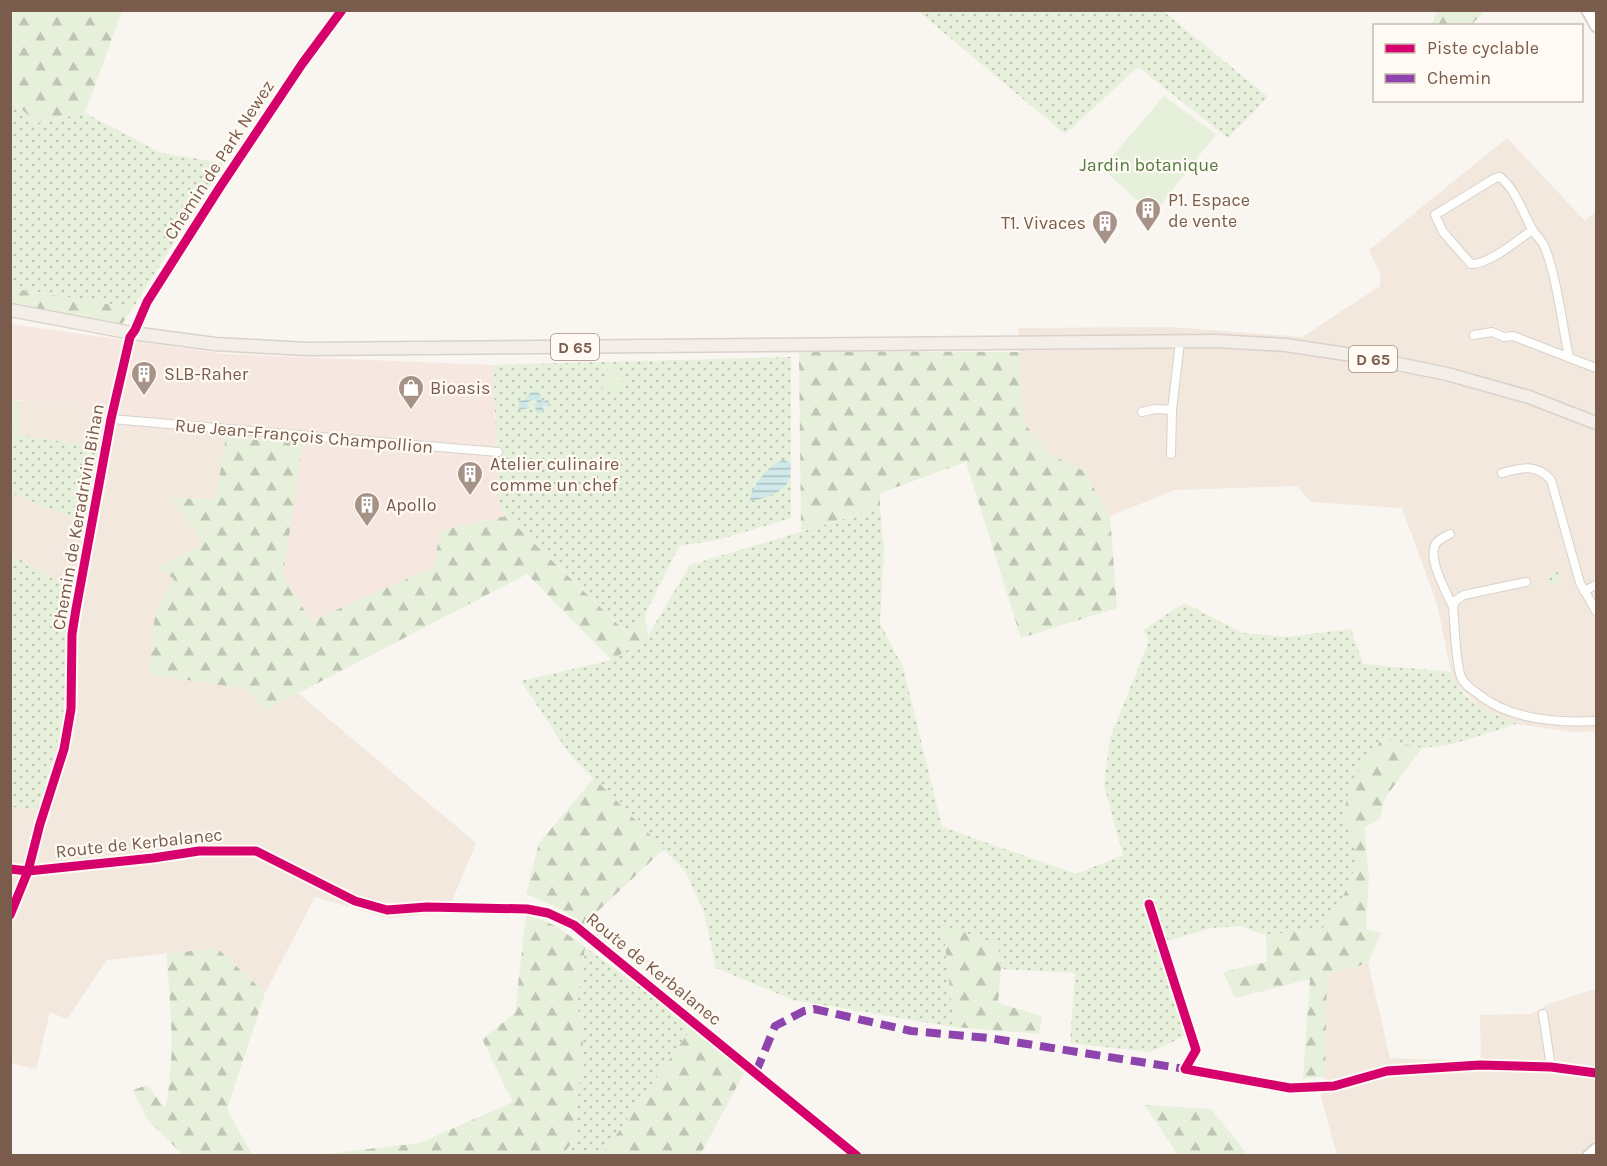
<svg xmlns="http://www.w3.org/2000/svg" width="1607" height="1166" font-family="Karla,sans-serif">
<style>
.residential{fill:#f2e8de}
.commercial{fill:#f6e8e1}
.grass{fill:url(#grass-dots)}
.forest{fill:url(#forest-firs)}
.garden{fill:#e7f0db}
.water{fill:url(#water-rules)}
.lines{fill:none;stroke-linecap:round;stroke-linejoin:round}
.street-casing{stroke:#d7d1cb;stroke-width:10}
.secondary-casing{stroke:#d9d2cb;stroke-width:14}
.primary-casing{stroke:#dad1cc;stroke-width:15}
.street{stroke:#fefefd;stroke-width:8}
.secondary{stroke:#fefefd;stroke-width:10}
.primary{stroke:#f3eee8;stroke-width:12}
.quiet{stroke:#8e44ad;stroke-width:8;stroke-dasharray:15 8;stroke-linecap:butt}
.cycleway-casing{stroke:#fffaf3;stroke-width:13}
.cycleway{stroke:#d6006c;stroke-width:9}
.labels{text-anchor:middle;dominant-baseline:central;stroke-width:4.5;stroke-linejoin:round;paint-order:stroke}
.shield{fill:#fffaf3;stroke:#a28b7f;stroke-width:1.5}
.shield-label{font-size:16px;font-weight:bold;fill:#7a5c4d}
.street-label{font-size:18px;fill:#7a5c4d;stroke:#fffaf3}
.park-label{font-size:18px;fill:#537a41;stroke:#fffaf3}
.poi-label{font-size:18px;fill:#7a5c4d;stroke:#fffaf3;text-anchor:start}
</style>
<defs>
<pattern id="grass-dots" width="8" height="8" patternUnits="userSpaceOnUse" patternTransform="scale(1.5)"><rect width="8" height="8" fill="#e7f0db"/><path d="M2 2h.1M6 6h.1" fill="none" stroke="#c0c6b4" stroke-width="1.8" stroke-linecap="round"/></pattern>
<pattern id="forest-firs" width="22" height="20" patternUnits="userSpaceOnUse" patternTransform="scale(1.5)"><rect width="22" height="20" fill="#e7f0db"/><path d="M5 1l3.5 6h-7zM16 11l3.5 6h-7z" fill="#c0c6b4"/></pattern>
<pattern id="water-rules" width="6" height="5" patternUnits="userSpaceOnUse" patternTransform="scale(1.5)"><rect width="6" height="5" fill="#d0e8ea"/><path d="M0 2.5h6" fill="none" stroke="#aebfc0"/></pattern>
</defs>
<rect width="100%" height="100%" fill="#f9f5f0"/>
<path class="residential" d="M1507,138L1585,221L1596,211V731L1572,732L1517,724L1484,710L1453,682L1437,604L1402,508L1311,502L1297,486L1175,490L1110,516L1084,471L1050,454L1023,422L1018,328L1171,327L1302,337L1380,286V273L1369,250Z
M40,399L122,411L119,429L226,436L216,499L171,498L204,543L158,567L174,579L155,613L149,674L245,689L266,710L298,693L476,843L452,901L453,912L388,918L315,897L265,993L217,948L107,960L67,1019L50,1012L36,1069L11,1063V807L41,810L70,589L11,553V493L86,522L97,448L18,434L19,401Z
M1368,963L1390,1058L1481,1061L1480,1015L1532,1014L1551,1003L1596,989V1155H1337L1321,1097L1325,1077L1327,975Z"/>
<path class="commercial" d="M10,324L225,354L493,365L499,503L506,516L440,531L434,567L311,621L283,576L302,442L119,429L121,411L40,399L11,401Z"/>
<path class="grass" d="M918,11H1163L1268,97L1228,138L1138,67L1065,134Z
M10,100L37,123L85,113L161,153L224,163L133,308L11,288Z
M791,357V518L721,539L679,546L645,614L630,635L506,516L499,503L493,365Z
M18,434L98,448L86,523L11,493L10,443Z
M880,508L884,549L880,623L903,667L942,827L1076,874L1123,855L1104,785L1110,738L1149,641L1143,630L1184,603L1243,633L1288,637L1351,629L1363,664L1451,672C1456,699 1494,714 1517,724L1449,745L1422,748L1381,739L1343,816C1370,863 1348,888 1323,929L1266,935L1240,926L1211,928L1164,942L1191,1033L1150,1052L1070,1043L1075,973L1001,969L997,944L943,926L954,1027L793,1000L716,968L704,912L685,871L570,755L521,681L612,660L648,636L690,565Z
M10,553L70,589L63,714L41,810L11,807Z
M1558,572L1561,582L1549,585L1546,575Z
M585,947L693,1026L607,1148L599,1155L562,1156L574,1139L583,1042L577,1003Z"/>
<path class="forest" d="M11,10L122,11L85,113L37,123L11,100Z
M1438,11V10L1485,11L1471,25H1431Z
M10,288L133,308L122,324L11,304Z
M799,351L1019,352L1023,422L1050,454L1084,471L1110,516L1117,608L1021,638L966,462L880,493V508L801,531Z
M11,401H19L18,434L11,443Z
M226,436L303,442L283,576L311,621L434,567L440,531L506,516L629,635L645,614L648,636L612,660L527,574L266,710L245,689L149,674L155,613L174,579L157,568L204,543L170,498L216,499Z
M1382,739L1422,748L1385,798L1380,818L1364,828L1369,876L1366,929L1381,933L1368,963L1327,975L1325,1077L1303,1078L1310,979L1235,998L1223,972L1267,962L1266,935L1323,928C1348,888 1370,863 1343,816L1351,781Z
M594,778L664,849L584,924L560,909L526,894L539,843Z
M526,914L556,926L585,947L577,1003L583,1042L574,1140L562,1155H318L420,1143L513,1102L482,1039L515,1013Z
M943,925L998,944L1001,969L998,1003L1042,1016L1039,1034L954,1027Z
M217,948L265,993L227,1109L252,1155H183L148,1120L133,1090L147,1085L165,1108C176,1057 171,1006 166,954Z
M693,1026L744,1073L700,1155L599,1156L607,1148Z
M1145,1105L1211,1109L1248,1155H1178Z"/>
<path class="garden" d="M1164,96L1216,134L1153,215L1102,168Z
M612,366L626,373L615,394L602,387L609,367Z"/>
<path class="water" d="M536,391L541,395L542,402L547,400L549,401V407L543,405V412L537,414L534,404L538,401L532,399L527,403L529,408L519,410V401L525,400L531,392Z
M784,460L790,463C793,481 785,490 769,496C762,498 757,501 750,500C751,486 770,463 784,460Z"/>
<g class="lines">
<defs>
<path id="street" d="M1532,230C1518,240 1488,265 1471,264L1443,232L1435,215L1495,178L1500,177C1516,190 1522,211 1532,229C1536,236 1542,240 1545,248C1557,278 1562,324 1569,357
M1474,335L1492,332L1504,337L1513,336L1596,368
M1142,412L1155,409L1172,410
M111,419L498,452
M1171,454L1172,410L1180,342
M1502,473C1521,468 1536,463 1551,480L1580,583L1596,611
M1450,534C1446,536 1440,539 1437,542C1425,556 1447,593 1453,607
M1526,582L1464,595L1456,600L1453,607C1455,626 1455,659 1461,677C1464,684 1470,688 1477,693C1509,720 1556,723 1596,721
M1584,591L1596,585
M10,869L28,871L153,858L199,851H256L355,901L387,910L427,907L527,909L548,913L574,925L857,1156
M1149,904L1196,1050L1185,1069L1290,1088L1334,1086L1387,1071L1480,1065L1551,1067L1596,1073
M10,915L28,871L40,824L64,749L71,709L72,634L76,609L111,419L130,337L135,330L147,302L220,187L302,64L342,10
M1543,1014L1551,1067"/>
<path id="secondary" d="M1587,10L1596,26
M1588,1156L1596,1149"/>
<path id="primary" d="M10,310L132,333L215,344L307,349L1216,341L1286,345L1359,356L1447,374L1529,397L1596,423"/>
</defs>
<use href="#street" class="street-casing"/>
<use href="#secondary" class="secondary-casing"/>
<use href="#primary" class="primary-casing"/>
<use href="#street" class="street"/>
<use href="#secondary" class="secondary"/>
<use href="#primary" class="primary"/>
<path class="quiet" d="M756,1072L775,1026L804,1011L814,1009L911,1031L989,1038L1185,1069"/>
<defs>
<path id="cycleway" d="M10,869L28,871L153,858L199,851H256L355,901L387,910L427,907L527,909L548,913L574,925L857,1156
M1149,904L1196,1050L1185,1069L1290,1088L1334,1086L1387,1071L1480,1065L1551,1067L1596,1073
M10,915L28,871L40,824L64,749L71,709L72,634L76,609L111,419L130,337L135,330L147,302L220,187L302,64L342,10"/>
</defs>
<use href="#cycleway" class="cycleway-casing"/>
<use href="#cycleway" class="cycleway"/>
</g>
<defs>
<symbol id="building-pin" viewBox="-11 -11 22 30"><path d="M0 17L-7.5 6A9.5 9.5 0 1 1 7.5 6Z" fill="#a69286" stroke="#fffaf3"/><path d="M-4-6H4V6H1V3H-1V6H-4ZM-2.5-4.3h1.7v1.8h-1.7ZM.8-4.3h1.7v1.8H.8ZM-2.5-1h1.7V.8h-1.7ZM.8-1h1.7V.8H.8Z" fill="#fff"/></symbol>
<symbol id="shop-pin" viewBox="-11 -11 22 30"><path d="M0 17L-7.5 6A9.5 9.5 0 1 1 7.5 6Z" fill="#a69286" stroke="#fffaf3"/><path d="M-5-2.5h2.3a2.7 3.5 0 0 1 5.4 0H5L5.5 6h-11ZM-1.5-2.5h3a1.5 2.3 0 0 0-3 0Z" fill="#fff"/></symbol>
</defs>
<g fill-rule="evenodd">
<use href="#building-pin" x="1133" y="195" width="30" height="40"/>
<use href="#building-pin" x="1090" y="208" width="30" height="40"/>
<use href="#building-pin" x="129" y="359" width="30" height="40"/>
<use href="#shop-pin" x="396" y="373" width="30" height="40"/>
<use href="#building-pin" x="455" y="459" width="30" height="40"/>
<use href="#building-pin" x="352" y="490" width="30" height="40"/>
</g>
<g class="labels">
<g class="shield">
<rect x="551" y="334" width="48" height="26" rx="4.5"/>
<rect x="1349" y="346" width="48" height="26" rx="4.5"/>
</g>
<g class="shield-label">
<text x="575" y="347">D 65</text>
<text x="1373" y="359">D 65</text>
</g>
<g class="street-label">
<text transform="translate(219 160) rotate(-57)">Chemin de Park Newez</text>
<text transform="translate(304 436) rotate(5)">Rue Jean-François Champollion</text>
<text transform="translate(78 517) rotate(-80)">Chemin de Keradrivin Bihan</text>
<text transform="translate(139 843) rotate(-6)">Route de Kerbalanec</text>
<text transform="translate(654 969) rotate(39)">Route de Kerbalanec</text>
</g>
<g class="park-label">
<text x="1149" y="165">Jardin botanique</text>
</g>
<g class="poi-label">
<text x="1168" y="200">P1. Espace<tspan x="1168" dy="21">de vente</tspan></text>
<text x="1086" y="223" text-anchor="end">T1. Vivaces</text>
<text x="164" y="374">SLB-Raher</text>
<text x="430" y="388">Bioasis</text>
<text x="490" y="464">Atelier culinaire<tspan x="490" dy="21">comme un chef</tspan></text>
<text x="386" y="505">Apollo</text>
</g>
</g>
<rect width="1607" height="1166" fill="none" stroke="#7a5c4d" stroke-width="24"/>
<rect x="1373" y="24" width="210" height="78" fill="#fffaf3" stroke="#cabbb1" stroke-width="1.5"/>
<rect x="1385" y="44" width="30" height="9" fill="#d6006c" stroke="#cabbb1" stroke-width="1.5"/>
<text x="1427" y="54" font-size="18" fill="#7a5c4d">Piste cyclable</text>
<rect x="1385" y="74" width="30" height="9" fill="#8e44ad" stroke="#cabbb1" stroke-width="1.5"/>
<text x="1427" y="84" font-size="18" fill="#7a5c4d">Chemin</text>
</svg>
